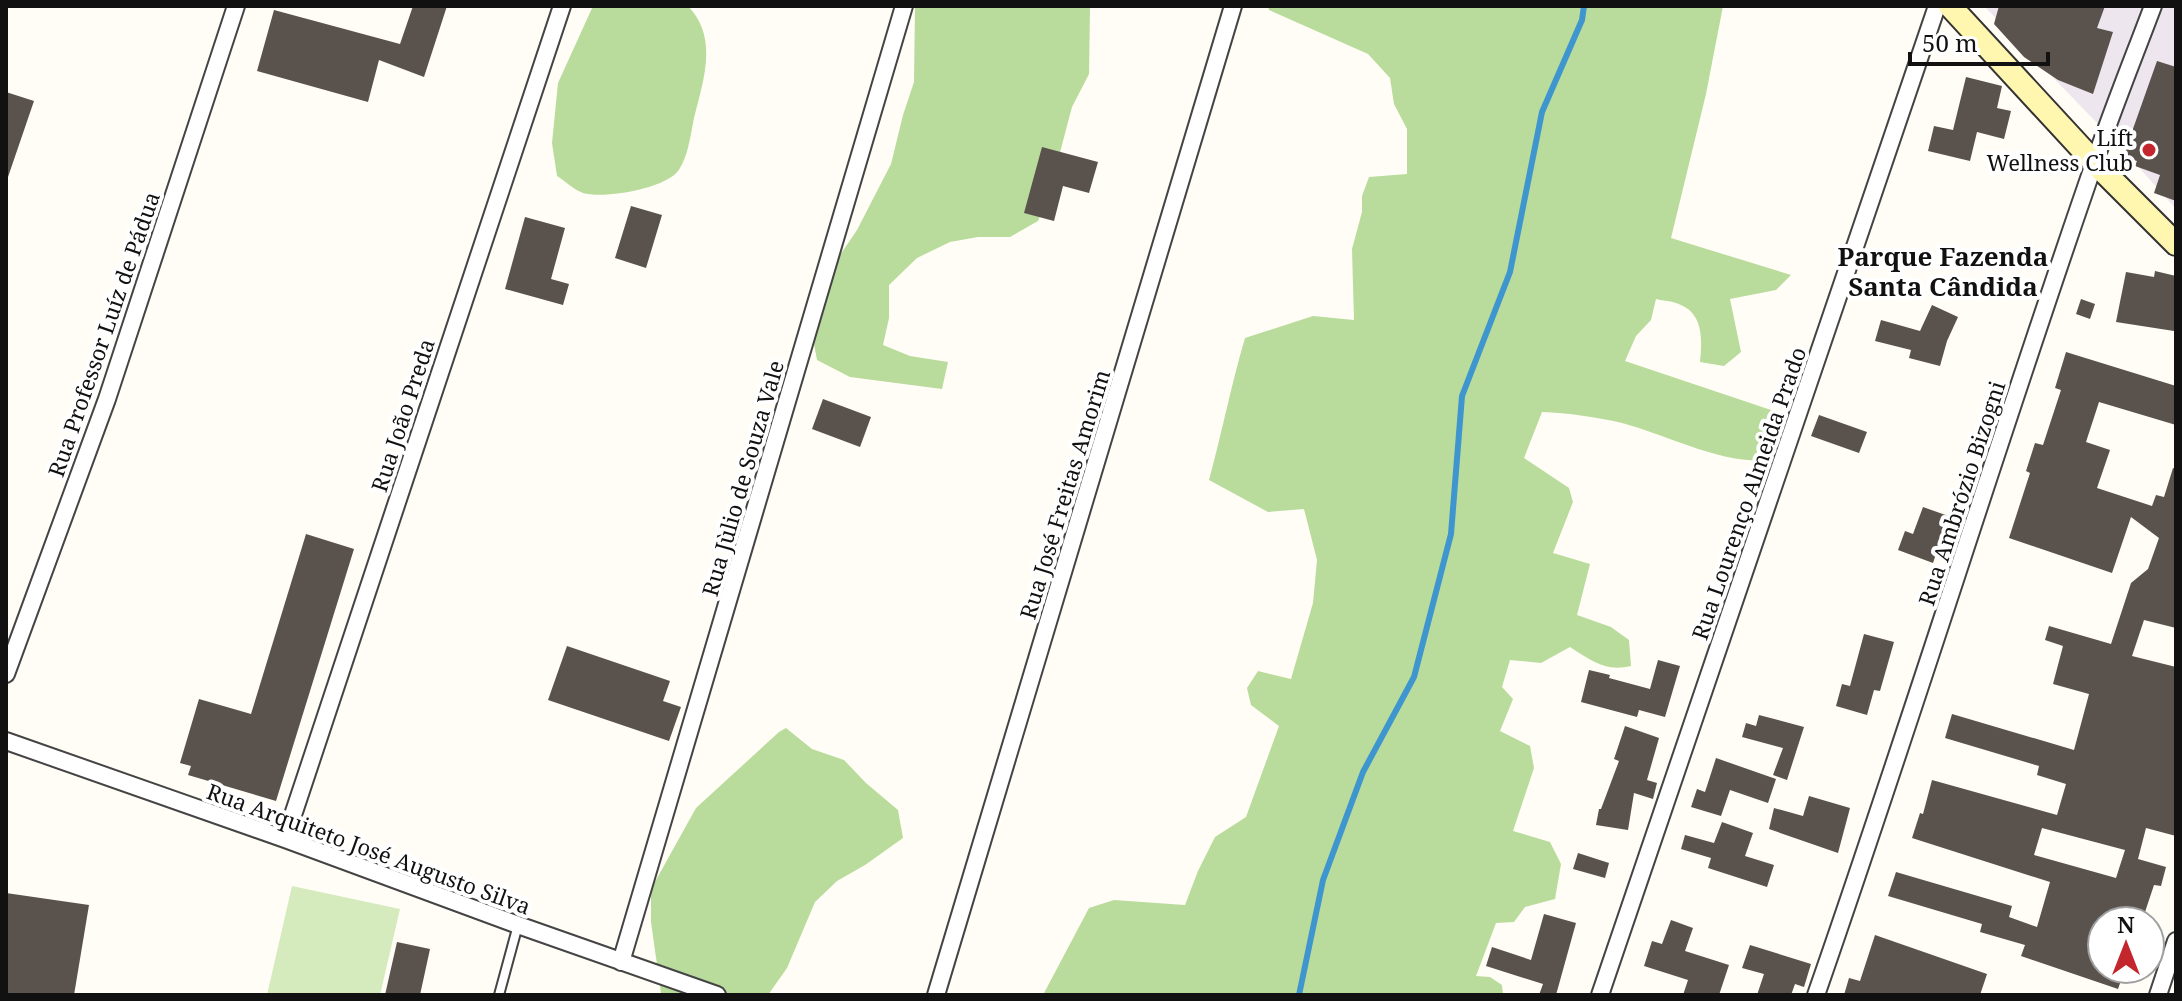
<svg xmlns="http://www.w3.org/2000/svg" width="2182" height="1001" font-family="'Noto Serif',serif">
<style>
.industrial{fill:#eee6ef}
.green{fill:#d5ebbd}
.forest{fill:#b9dc9c}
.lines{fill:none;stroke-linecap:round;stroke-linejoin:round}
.stream{stroke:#3f96cf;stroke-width:6}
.building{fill:#5a524d;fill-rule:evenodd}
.lane-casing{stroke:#444;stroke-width:12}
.street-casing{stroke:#444;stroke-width:20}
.secondary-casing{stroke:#333;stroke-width:26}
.lane{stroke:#fff;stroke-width:8}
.street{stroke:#fff;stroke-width:16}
.secondary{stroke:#fff6b0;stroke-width:22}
.poi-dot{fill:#c4262e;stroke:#fff;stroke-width:3}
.labels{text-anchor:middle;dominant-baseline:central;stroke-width:8;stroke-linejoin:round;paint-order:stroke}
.poi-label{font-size:22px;fill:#111;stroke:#fff;text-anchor:end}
.street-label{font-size:22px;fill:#111;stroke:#fff}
.quarter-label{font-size:26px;font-weight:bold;fill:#111;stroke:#fff}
</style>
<rect width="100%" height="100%" fill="#fffdf5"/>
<path class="industrial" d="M1984,6H2176V209L2126,153Z"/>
<path class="green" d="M292,886L400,909L380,995H267Z"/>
<path class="forest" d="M593,6H688C719,38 703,81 694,118C691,133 688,158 678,171C664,189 604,199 583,193C574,190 565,181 557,176L552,143L558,83Z
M915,6H1090L1089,74L1072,107L1049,194L1038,221L1010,237H978L950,242L917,258L889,285V318L883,345L910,356L948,362L942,389L850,377L817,360L812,333L813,295L857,230L891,164L903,115L914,82Z
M1268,6H1723L1706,94L1671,238L1791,275L1776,290L1730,299L1741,352L1724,366L1700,362C1702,341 1704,315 1681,305C1674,301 1664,301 1656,299L1651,320L1636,336L1625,361L1774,411L1776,437L1772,460C1721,465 1671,436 1622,423C1597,417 1568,413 1542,412L1524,458L1569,488L1573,502L1553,553L1590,564L1577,615L1611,627L1629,640L1631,666C1605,672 1592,661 1570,647L1541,663L1510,660L1502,687L1513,699L1500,731L1530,746L1534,768L1513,831L1550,842L1561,864L1555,899L1525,907L1514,922L1496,923L1476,976L1490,977L1502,985L1503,995H1043L1089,908L1114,900L1185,905L1198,871L1215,837L1246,817L1279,726L1251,705L1247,688L1258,671L1291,679L1313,603L1317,560L1304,509L1268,512L1209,480C1222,433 1231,385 1245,338L1313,316L1354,320L1352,249L1362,212V196L1369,177L1407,174V129L1394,104L1390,78L1368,54L1269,10Z
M786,728L812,749L844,760L866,783L898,810L903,838L865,865L837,881L815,902L787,968L768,995H665L661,993L651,922V889L696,808L779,732Z"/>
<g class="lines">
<path class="stream" d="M1299,995L1323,880L1363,772L1414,677L1451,534L1462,396L1510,272L1542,112L1582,20L1584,6"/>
</g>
<path class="building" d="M413,6H447L424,77L379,60L368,102L257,71L274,10L400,44Z
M1999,6H2105L2097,28L2113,32L2093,94L2058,80L2024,57L1994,24Z
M2157,61L2176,67V201L2154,193L2160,175L2135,166L2137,161L2123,157Z
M1966,77L2002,86L1997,108L2011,111L2004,139L1977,132L1970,161L1928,151L1934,126L1953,130Z
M6,92L34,101L8,177L6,176Z
M1042,147L1098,162L1089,193L1063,186L1054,221L1024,213Z
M631,206L662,215L646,268L615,258Z
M525,217L565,228L551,279L569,284L563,305L505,289Z
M2155,271L2176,276V320L2174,331L2116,322L2126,272L2154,277Z
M2081,299L2095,304L2090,319L2076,314Z
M1932,305L1958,317L1947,341L1940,366L1909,358L1911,350L1875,341L1881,320L1920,331Z
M2066,352L2176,386V425L2099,402L2086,442L2110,450L2097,488L2152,506L2156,495L2164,497L2173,468L2176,469V628L2144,620L2132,656L2176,667V836L2146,828L2138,859L2166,867L2161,886L2154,885L2142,921H2102V969H2125L2118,989L2021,956L2025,945L1980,932L1982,924L1888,896L1896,872L2012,906L2009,917L2037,927L2050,882L1912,838L1920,813L1923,814L1932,780L2057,815L2066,784L2037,775L2039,766L1945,738L1952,714L2074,750L2089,694L2053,684L2063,646L2045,640L2049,626L2111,644L2131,583L2148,569L2159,538L2131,517L2112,573L2009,538L2030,473L2026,471L2035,443L2043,445L2061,390L2055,388ZM2042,828L2125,850L2116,878L2034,855Z
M823,399L871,417L860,447L812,429Z
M1819,415L1867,432L1859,453L1811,436Z
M1923,507L1954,518L1947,538L1942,536L1933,563L1898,550L1905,531L1913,534Z
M306,534L354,549L276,801L188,775L191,766L180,763L199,699L251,714Z
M1864,634L1894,642L1880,691L1874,690L1867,715L1836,706L1842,684L1850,686Z
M567,646L670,681L663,701L681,707L669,741L548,700Z
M1658,660L1680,666L1665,717L1639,710L1637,717L1581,702L1589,670L1610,675L1609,678L1650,689Z
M1759,715L1804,727L1787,780L1773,775L1783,748L1742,737L1746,723L1756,726Z
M1625,726L1659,738L1647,780L1657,783L1653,799L1634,793L1628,830L1596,825L1599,809H1601L1619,761L1614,759Z
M1716,758L1776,779L1768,803L1730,790L1721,816L1691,807L1697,789L1705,792Z
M1809,796L1850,808L1838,853L1769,829L1774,808L1803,816Z
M1722,822L1753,833L1745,856L1774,865L1767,887L1708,868L1711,858L1681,849L1685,835L1714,843Z
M1578,853L1609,863L1605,878L1573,869Z
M6,893L89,905L74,995H6Z
M1544,914L1576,923L1556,995H1539L1543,984L1486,966L1492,947L1531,960Z
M1671,920L1693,928L1685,951L1729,965L1719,995H1683L1688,980L1644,966L1652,941L1662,944Z
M1875,935L1987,974L1980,995H1844L1849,978L1860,981Z
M397,942L430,949L420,995H385Z
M1750,945L1811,964L1804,987L1795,984L1791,995H1757L1764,974L1742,968Z"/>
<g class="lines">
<defs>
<path id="lane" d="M499,995L518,925"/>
<path id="street" d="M6,674L107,399L236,6
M6,741L285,839L518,925L717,995
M285,839L562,6
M621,962L904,6
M936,995L1233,6
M1600,995L1937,6
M1816,995C1912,720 1998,440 2094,164C2112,111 2133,59 2153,6
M2158,995L2176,941"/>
<path id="secondary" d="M1950,6L2094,162L2176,244"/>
</defs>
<use href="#lane" class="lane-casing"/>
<use href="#street" class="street-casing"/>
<use href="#secondary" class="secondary-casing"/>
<use href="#lane" class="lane"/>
<use href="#street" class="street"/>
<use href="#secondary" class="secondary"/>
</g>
<circle class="poi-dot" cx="2149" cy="150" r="8"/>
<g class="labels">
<g class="poi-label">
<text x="2133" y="137">Lift<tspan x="2133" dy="25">Wellness Club</tspan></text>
</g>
<g class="street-label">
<text transform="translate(103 334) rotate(-71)">Rua Professor Luíz de Pádua</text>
<text transform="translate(402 415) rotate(-72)">Rua João Preda</text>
<text transform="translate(742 478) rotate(-74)">Rua Jùlio de Souza Vale</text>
<text transform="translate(1748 493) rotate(-71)">Rua Lourenço Almeida Prado</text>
<text transform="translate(1961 493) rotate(-72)">Rua Ambrózio Bizogni</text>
<text transform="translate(1064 494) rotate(-73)">Rua José Freitas Amorim</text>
<text transform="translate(369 848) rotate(20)">Rua Arquiteto José Augusto Silva</text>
</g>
<g class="quarter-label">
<text x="1943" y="256">Parque Fazenda<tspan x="1943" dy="30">Santa Cândida</tspan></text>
</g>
</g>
<rect width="2182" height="1001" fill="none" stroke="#111111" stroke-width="16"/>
<g transform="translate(2126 945)"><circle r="38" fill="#ffffff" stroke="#a0a0a0" stroke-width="2"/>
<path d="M0-6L14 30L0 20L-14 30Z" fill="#c4262e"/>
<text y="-12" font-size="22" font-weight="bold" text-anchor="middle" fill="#111111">N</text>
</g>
<path d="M1910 52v12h138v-12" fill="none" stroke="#111111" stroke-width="4"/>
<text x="1922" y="52" font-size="24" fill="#111111" stroke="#ffffff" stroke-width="6" paint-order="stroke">50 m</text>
</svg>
